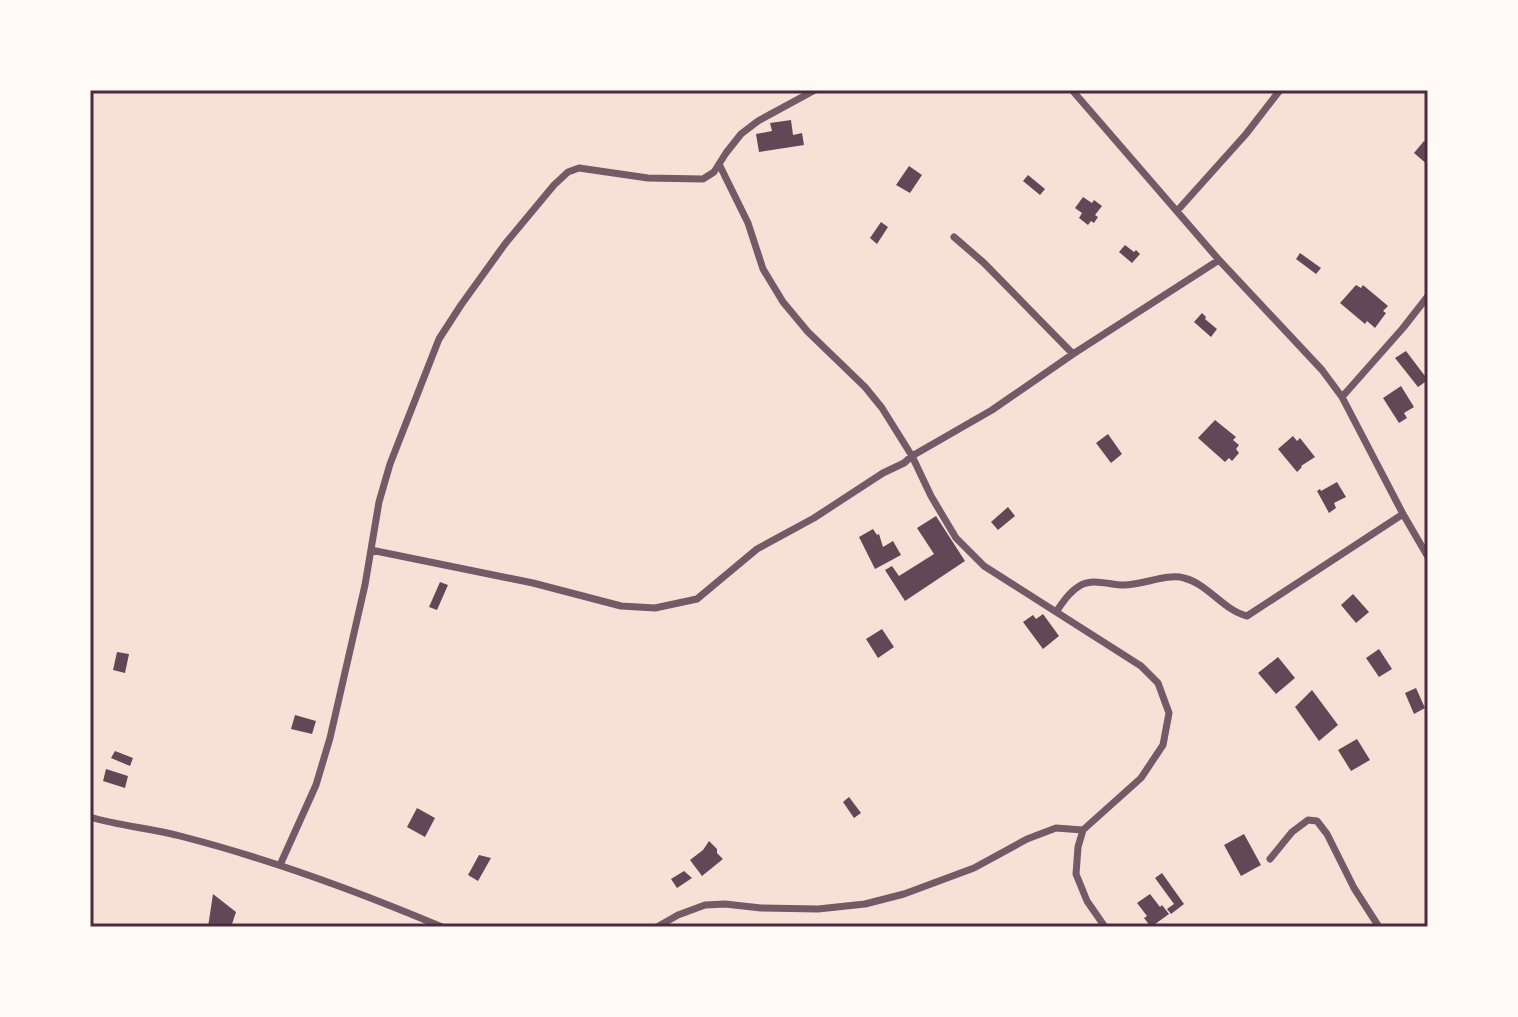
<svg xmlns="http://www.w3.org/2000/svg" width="1518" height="1017" font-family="Rubik,sans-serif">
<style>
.building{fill:#644757}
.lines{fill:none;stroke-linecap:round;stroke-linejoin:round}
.minor{stroke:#755966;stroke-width:7}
.neatline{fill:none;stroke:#4a2c40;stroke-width:3}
</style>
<rect width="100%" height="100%" fill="#f7e1d7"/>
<path class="building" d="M791,120L793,135L802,133L804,145L759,152L756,134L772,131L770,123Z
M1424,141L1428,144V165L1414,153Z
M909,166L922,175L910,193L896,185Z
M1028,175L1045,189L1040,195L1023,181Z
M1083,197L1092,203L1094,200L1102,206L1095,215L1098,217L1094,223L1091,221L1088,225L1079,218L1082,213L1075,208Z
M881,222L888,227L877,244L870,238Z
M1125,245L1134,252L1136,250L1140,254L1132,263L1119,252Z
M1300,253L1321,268L1316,274L1296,259Z
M1356,285L1361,288L1363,285L1388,306L1383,311L1386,313L1375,328L1367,321L1365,324L1340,303Z
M1202,313L1206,317L1205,319L1217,329L1211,337L1194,322Z
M1406,351L1428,380L1418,387L1395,358Z
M1401,386L1414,407L1404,413L1407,418L1399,423L1383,398Z
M1215,420L1236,437L1233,440L1239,445L1236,449L1239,453L1232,461L1229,458L1225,462L1198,438Z
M1108,434L1122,454L1111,463L1096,443Z
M1293,436L1297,441L1300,438L1315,457L1301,466L1302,467L1297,472L1278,449Z
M1337,482L1346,497L1334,503L1336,508L1329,513L1317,491L1320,489L1321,491Z
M1008,507L1015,516L998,530L991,522Z
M936,516L965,561L905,601L885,570L892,566L899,576L934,554L917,528Z
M873,529L877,535L879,534L883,547L893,541L901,555L875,569L859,537Z
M440,582L448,585L437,610L429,607Z
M1353,594L1369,612L1356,623L1341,605Z
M1043,614L1059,636L1043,649L1023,622L1033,615L1036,619Z
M882,629L894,647L878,658L866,639Z
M1379,649L1392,669L1379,677L1366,658Z
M117,652L129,654L125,673L113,670Z
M1278,657L1295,678L1276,694L1258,673Z
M1416,688L1425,708L1414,714L1405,693Z
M1312,690L1338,725L1319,741L1295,707Z
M295,715L316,721L312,734L291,729Z
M1357,739L1370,760L1351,771L1338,750Z
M115,751L133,758L130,766L111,758Z
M106,769L128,776L125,788L103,781Z
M849,797L861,813L854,818L843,802Z
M417,808L435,818L425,837L407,827Z
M1244,834L1261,865L1241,876L1224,845Z
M709,841L717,849V853L723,859L702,876L690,860L703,850Z
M479,855L491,858L478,881L468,875Z
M684,871L692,878L677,888L671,879Z
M1162,873L1184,904L1171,914L1167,909L1174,904L1155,878Z
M213,894L236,912L231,927H208Z
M1150,894L1160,907L1162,905L1169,914L1151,927L1144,918L1147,916L1137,903Z"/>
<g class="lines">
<path class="minor" d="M1072,90L1219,260L1322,370L1342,397L1403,514L1428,557
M719,164L748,223L763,269L783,302L808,332L865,387L882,408L912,456L931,496L956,538L984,566L1141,666L1158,683L1169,713L1163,745L1141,778L1083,830L1078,847L1076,874L1087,901L1105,927
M1177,211L1246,134L1280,90
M954,237L984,263L1073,354
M1342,397L1403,328L1428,296
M371,550L533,583L621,606L655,608L697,599L757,549L814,518L883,473L904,463L912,456L992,410L1073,354L1219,260
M1056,612C1063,602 1070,591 1081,585C1093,578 1110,585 1124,585C1142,585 1168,573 1184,578C1208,584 1223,610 1247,616L1403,514
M90,817C119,826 151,828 180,836C270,859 357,891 442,927
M1270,859L1292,832L1308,820L1317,821L1327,834L1354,888L1379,927
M280,865L316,785L330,738L365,585L379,502L390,464L439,339L461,305L505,244L554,185L568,172L579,168L648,178L703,179L714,172L726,153L741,134L758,121L815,90
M657,927L678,915L705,905L725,904L761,908L818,909L865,904L904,894L974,868L1027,839L1056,828L1083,830"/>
</g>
<rect width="1518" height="1017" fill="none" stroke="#fffaf5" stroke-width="184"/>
<rect x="92" y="92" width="1334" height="833" class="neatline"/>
</svg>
